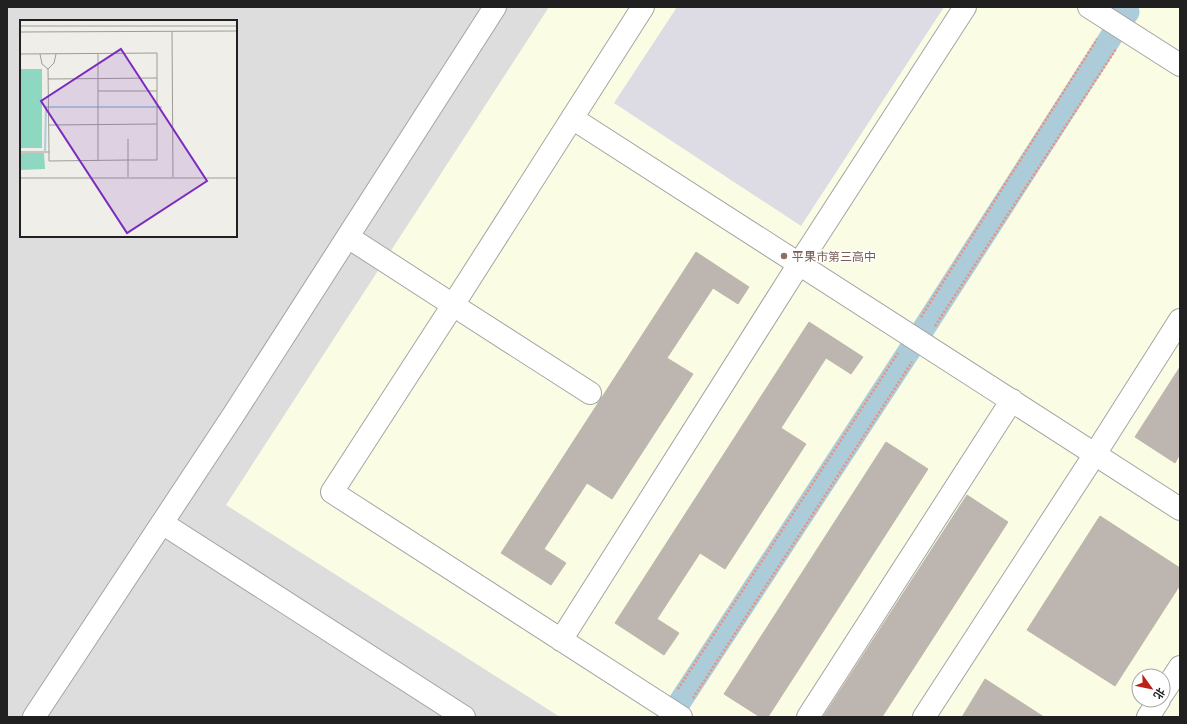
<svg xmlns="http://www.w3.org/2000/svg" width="1187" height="724" font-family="Montserrat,'Noto Sans SC',sans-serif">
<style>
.residential{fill:#dedddd;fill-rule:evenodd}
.education{fill:#fafce4;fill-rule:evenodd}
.plaza{fill:#dddce5}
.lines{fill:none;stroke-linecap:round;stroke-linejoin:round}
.canal{stroke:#adccd9;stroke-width:23}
.building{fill:#bdb6b0;stroke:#c0b6ab}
.minor-casing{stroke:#a4a4a4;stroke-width:24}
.path{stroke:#ed8f7c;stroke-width:2.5;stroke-dasharray:2 2;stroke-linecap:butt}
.minor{stroke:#fff;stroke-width:22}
.education-dot{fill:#8d6e63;stroke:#fff;stroke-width:1.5}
.labels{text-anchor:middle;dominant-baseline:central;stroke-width:3;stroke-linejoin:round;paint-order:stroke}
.education-label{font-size:12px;fill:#785e54;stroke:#fff;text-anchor:start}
.inset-river{fill:none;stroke:#adccd9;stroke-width:2}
.inset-road{fill:none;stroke:#9d9c98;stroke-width:1}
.view{fill:#7b2cbf;fill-opacity:0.15;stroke:#7b2cbf;stroke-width:2}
.inset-edge{fill:none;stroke:#202020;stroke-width:2}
</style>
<rect width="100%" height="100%" fill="#f0eee8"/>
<path class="residential" d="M7,7H1180V717H7ZM21,21H236V236H21ZM1139,676H1163V700H1139Z"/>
<path class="education" d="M549,7H1180V717H560L226,505ZM1139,676H1163V700H1139Z"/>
<path class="plaza" d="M677,7H944L801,226L614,103Z"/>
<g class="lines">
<path class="canal" d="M670,717L917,339L1118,26L1128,12L1120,7"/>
</g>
<path class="building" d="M696,252L749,287L738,304L713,288L667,358L693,374L612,499L587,483L544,549L566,563L551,585L501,553Z
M809,322L863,357L851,374L826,358L781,428L806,444L725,569L700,553L657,619L679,633L664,655L615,623Z
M1180,367V454L1175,463L1135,437Z
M886,442L928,469L768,717H760L724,694Z
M967,495L1008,522L882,717H823Z
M1100,516L1180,568V585L1115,686L1027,630Z
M985,679L1044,717H962Z"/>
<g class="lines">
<defs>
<path id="minor" d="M1089,7L1180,65
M572,118L1180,509
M348,237L453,305L332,492L681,717
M590,393L453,305L643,7
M162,523L464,717
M561,640L799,264L965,7
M1163,693L1180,667
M34,717L234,414L495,7
M808,717L1012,400
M924,717L1095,454L1180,320
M1148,717L1159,700"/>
</defs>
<use href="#minor" class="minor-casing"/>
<path class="path" d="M921,317L1097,39
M935,326L1116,49
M678,689L898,353
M693,698L912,362"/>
<use href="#minor" class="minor"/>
</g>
<circle class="education-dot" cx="784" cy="256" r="4"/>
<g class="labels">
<g class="education-label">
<text x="792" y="256">平果市第三高中</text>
</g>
</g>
<g transform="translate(20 20)">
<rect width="217" height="217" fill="#f0eee8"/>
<path d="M0,49H22V128H0ZM0,133H24L25,149L0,150Z" fill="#8ed7c0"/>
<path class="inset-river" d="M25,131L26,87H142"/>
<path class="inset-road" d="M0,6H217M0,12L217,11M152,12L153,157M0,34L137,33V140H108V157M20,34L22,44L28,49L29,132M78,34V141M28,49L34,43L36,34M28,59L137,58M78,71H137M29,105L137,104M0,132H29V141L108,140V119M0,158H217"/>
<path class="view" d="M101,29L187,161L107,213L21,81Z"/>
<rect width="217" height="217" class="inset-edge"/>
</g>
<rect width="1187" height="724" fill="none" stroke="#202020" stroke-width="16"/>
<g transform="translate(1151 688) rotate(123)"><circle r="19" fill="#ffffff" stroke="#a6a6a6"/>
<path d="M0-3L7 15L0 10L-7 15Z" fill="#bd2014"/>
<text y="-6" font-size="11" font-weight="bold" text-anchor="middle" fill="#202020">北</text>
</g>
</svg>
